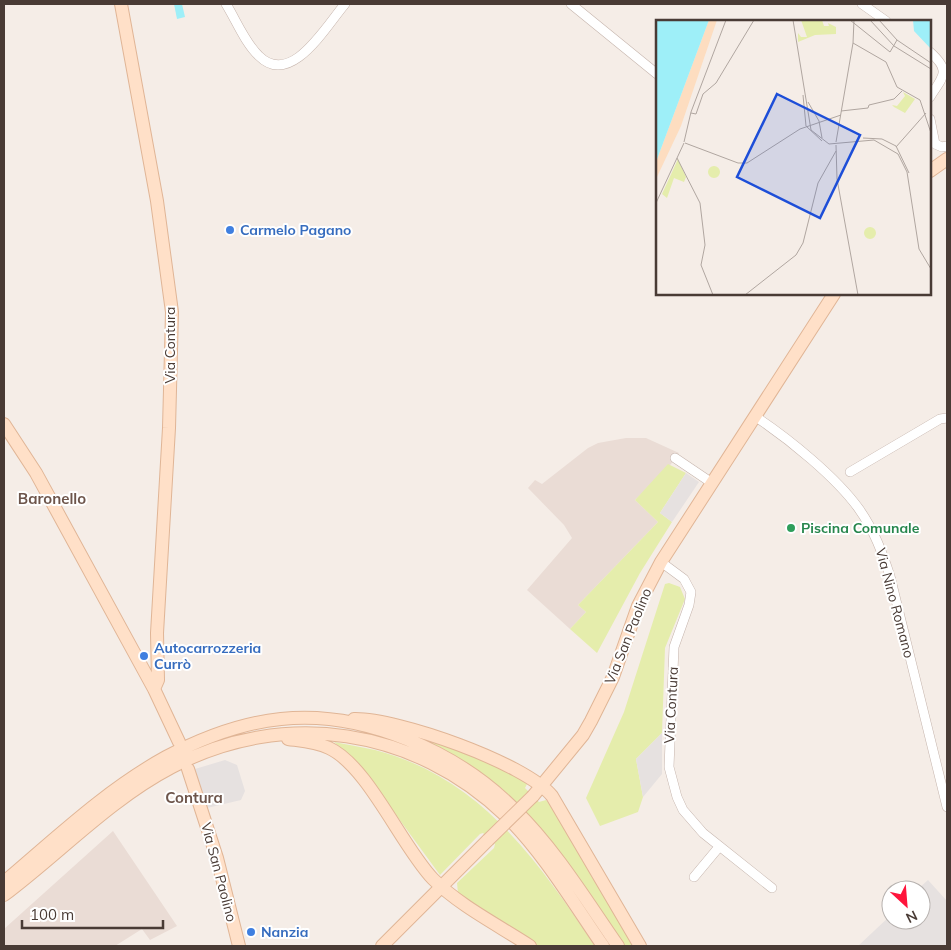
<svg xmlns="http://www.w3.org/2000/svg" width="951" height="950" font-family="Mulish,sans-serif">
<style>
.residential{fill:#eadcd5}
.green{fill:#e5edac}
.parking{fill:#e6e1e0}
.water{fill:#9eeff8}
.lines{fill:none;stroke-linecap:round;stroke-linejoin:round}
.street-casing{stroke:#c5b4ac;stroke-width:10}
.secondary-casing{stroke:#e0b596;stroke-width:14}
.street{stroke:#fff;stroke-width:9}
.secondary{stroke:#ffe0c8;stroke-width:12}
.secondary-bridge-casing{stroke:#e0b596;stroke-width:14;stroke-linecap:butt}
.secondary-bridge{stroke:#ffe0c8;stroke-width:12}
.shop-dot{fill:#3f7fe0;stroke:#fff;stroke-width:2}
.leisure-dot{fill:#2e9e5b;stroke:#fff;stroke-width:2}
.labels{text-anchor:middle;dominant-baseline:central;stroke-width:4;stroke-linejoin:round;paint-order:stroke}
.shop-label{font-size:14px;font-weight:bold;fill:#366cbe;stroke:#fff;text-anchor:start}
.street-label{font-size:14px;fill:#493b35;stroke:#fff}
.leisure-label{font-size:14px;font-weight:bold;fill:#27864d;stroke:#fff;text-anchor:start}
.neighbourhood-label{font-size:15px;font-weight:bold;fill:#6d554b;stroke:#fff}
.inset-road{fill:none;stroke:#b0a6a0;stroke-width:1}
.view{fill:#1d4ed8;fill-opacity:0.15;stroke:#1d4ed8;stroke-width:2.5}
.inset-edge{fill:none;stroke:#493b35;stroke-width:2.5}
</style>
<rect width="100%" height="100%" fill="#f5ede7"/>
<path class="residential" d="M626,438H646L679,453L671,464L635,500L658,522L578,605L586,612L570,629L527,590L572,538L564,525L528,488L535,480L542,484L588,448L598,443Z
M113,831L177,926L150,940L142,929L115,946H4V929Z"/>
<path class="green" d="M668,464L686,473L660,513L672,522L640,573L597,653L570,629L586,612L578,605L658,522L635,500Z
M669,583L680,587L685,599L665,648L662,733L636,759L643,797L638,812L600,826L586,798L624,712L665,584Z
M406,731L514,772L528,782L525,788L539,802L546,800L551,806L633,946H625C581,885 542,815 479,771C457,755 431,743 406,731Z
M334,742C348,745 362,747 375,750C480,777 538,861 595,946H538L458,893L457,883L494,848L495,844L483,833L480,834L440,875L358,763Z"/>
<path class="parking" d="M686,473L699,482L672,522L660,513Z
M662,733V774L643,797L636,759Z
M225,760L237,765L245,791L241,800L207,808L195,769Z
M928,880L947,901V946H858L891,915V920H921V890H917Z"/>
<path class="water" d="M174,4H182L185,17L177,19Z"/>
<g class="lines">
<defs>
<path id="street" d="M226,4C236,20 245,43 259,56C291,88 326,26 345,4
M571,4L657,74
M862,4L886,21
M930,52C951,71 944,75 930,97
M930,119L935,144L942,147L947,146
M756,417C789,439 836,477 859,509C874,530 882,552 890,576L947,807
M675,458L712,483
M850,472L940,419L947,418
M661,562L684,579L691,592L689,605L674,647L669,767L677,797L683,810L703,833L772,888
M694,877L719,847"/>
<path id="secondary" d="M121,4L157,201L172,312L169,428L157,633L158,680L154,689
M930,171L947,159
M4,424L36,473L154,689L179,742
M354,719C397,718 525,763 552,796L640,946
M288,739C302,741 316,742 329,748C368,766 402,847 433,879C460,906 498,925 530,946
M188,769L217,858L239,946
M533,796L583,735L591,721L613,677L638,606L661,562L834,294
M4,882C56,838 106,790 166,757C202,738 241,723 281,719C363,710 458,752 515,810C555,849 586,900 618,946
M4,895C60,853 109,800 172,767C284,708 415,728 506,816C543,852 574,904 603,946
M382,946L488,840"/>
</defs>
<use href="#street" class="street-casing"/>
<use href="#secondary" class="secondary-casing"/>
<use href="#street" class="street"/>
<use href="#secondary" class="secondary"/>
<defs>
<path id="secondary-bridge" d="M488,840L533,796"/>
</defs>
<use href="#secondary-bridge" class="secondary-bridge-casing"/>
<use href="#secondary-bridge" class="secondary-bridge"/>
</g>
<g class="shop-dot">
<circle cx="230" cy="230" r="5"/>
<circle cx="144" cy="656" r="5"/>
<circle cx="251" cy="932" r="5"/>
</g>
<circle class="leisure-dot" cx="791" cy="528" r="5"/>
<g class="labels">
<g class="shop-label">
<text x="240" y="230">Carmelo Pagano</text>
<text x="154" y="648">Autocarrozzeria<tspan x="154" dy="16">Currò</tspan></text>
<text x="261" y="932">Nanzia</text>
</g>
<g class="street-label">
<text transform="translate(170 345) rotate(-90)">Via Contura</text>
<text transform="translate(895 603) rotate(75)">Via Nino Romano</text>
<text transform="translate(628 636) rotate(-68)">Via San Paolino</text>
<text transform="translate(671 705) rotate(-87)">Via Contura</text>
<text transform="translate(219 872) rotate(75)">Via San Paolino</text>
</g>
<g class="leisure-label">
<text x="801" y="528">Piscina Comunale</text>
</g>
<g class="neighbourhood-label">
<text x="52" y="498">Baronello</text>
<text x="194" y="797">Contura</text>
</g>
</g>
<g transform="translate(656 20)">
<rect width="275" height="275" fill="#f5ede7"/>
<path d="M145,0H166L168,6H173L172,3L180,7V14L159,15L142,22V13L145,17H151ZM247,72L259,79L249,93L238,87L236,85L241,86L249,76ZM22,139L30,157L28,162L18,158L11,178L6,174ZM52 152a6 6 0 1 1 12 0a6 6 0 1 1-12 0ZM208 213a6 6 0 1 1 12 0a6 6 0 1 1-12 0Z" fill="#e5edac"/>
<path d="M53,0H61L25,106L0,159V142Z" fill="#fdddc0"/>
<path d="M0,0H53L0,142ZM257,0H275V29L258,11Z" fill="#9eeff8"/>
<path class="inset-road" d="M137,0L155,110L173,124L218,120L242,134L251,152L263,229L275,249M194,0L234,32L241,20M214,0L238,26L275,49M223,0L241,20L275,43M197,23L230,42L241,67L264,80L275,113M147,75L150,106L166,121M152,82L163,101L166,118M185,91L212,88L213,85L238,79L246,71M35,93L40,94L47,74L60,63L98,0M207,118L226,119L240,126L253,153M28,122L35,92L70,0M180,122L197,23L198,0M29,123L82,143H91L144,109L185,95M180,125L181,159L202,275M240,127L270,93M21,138L44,183L49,225L45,245L57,275M0,183L28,123M89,275L140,235L147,223L162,163L180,131"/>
<path class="view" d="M121,74L204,115L164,198L81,157Z"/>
<rect width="275" height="275" class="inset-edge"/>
</g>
<rect width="951" height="950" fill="none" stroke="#493b35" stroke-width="10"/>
<g transform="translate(906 905) rotate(154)"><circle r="24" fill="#ffffff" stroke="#b6b1ae"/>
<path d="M0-4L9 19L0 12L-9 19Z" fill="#ff153c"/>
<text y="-8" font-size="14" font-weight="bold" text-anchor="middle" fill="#493b35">N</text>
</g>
<path d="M22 920v8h141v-8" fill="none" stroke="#493b35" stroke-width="2.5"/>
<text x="30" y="920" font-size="15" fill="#493b35" stroke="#ffffff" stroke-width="4" paint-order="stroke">100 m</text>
</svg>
